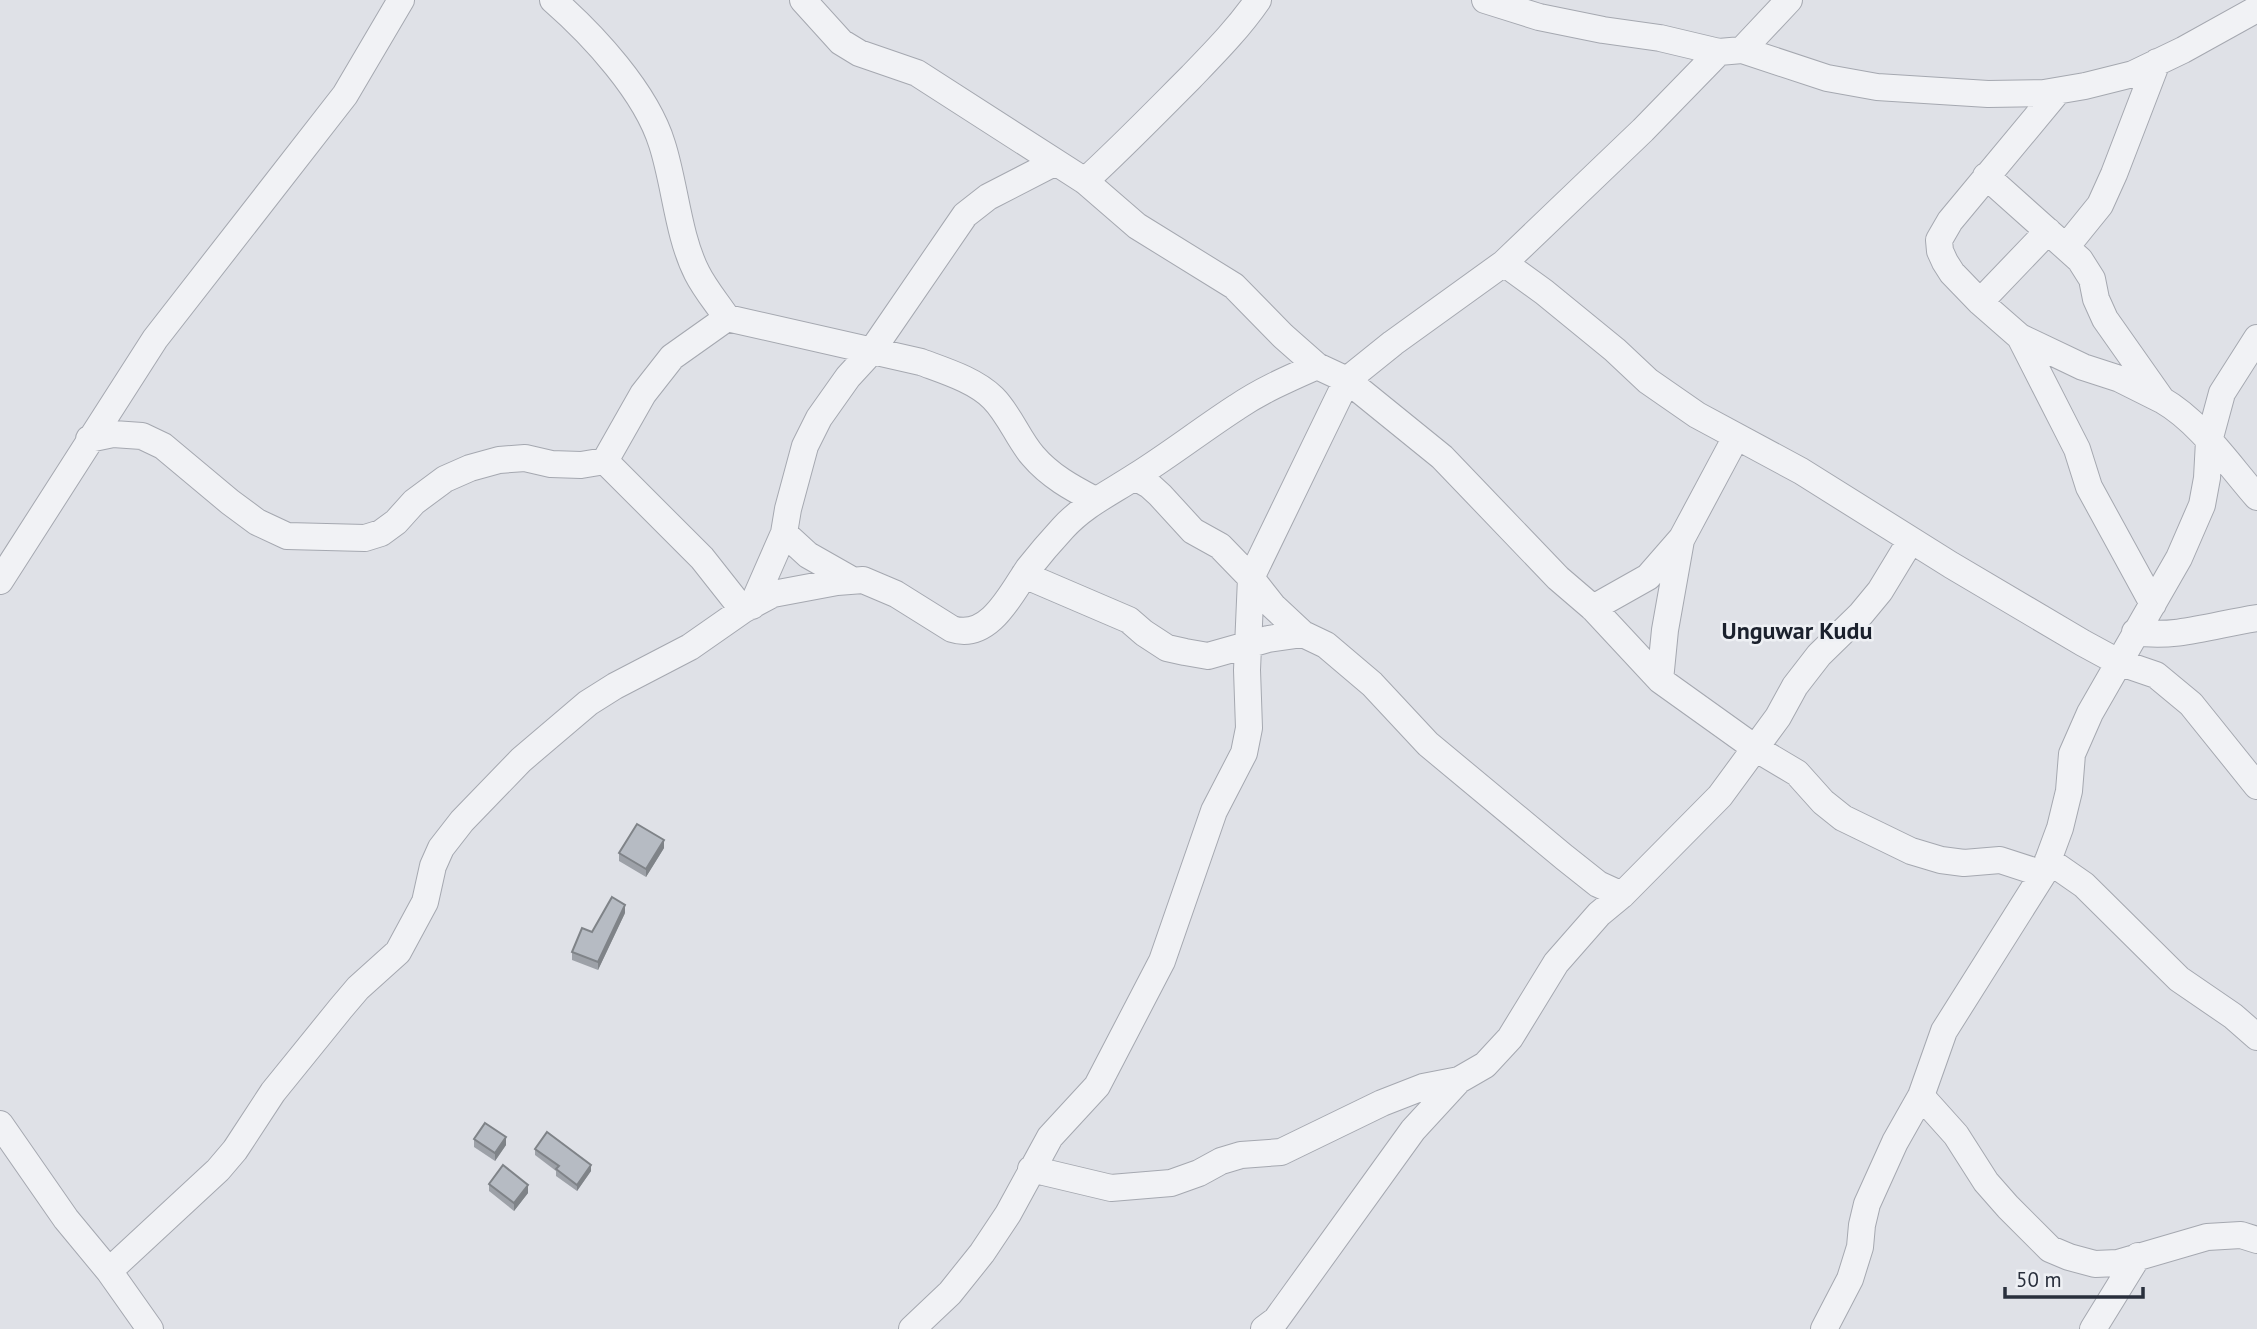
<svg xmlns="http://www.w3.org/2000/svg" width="2257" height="1329" font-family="'PT Sans',sans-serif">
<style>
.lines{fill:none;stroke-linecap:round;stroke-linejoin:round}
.minor-casing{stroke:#a5a8b0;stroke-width:28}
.minor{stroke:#f1f2f5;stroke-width:26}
.wall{fill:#9da1a8}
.shaded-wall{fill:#7f8388}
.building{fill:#b6bbc3;stroke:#7f8388;stroke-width:2}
.labels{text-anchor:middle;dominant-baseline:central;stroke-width:5;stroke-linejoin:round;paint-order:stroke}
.quarter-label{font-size:24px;font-weight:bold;fill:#1b212d;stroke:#eef0f4}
</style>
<rect width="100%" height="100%" fill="#dfe1e7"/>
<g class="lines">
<defs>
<path id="minor" d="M553,0C593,35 646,92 662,144C675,184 678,236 697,273C705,289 717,303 727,318L921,362C945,371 975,380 993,398C1010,415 1018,439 1033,456C1050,476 1072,488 1095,500
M803,0L841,42L859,53L917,73L1085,181L1137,226L1234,286L1283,336L1317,366L1347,380L1442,457L1558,578L1593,608L1660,680L1755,748L1797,773L1823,802L1843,818L1911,851L1941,860L1964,863L2000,860L2043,874
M1485,0L1539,17L1603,30L1660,38L1719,52L1742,50L1827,78L1877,87L1988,94L2044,93L2085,86L2133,74L2183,50L2257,9
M1742,50L1789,0
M2058,91L1950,221L1939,240L1940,251L1945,262L1952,273L1980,302L2020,337L2083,367L2120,379L2162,400
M1986,176L2080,260L2092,279L2096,299L2105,319L2162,400C2200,422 2228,464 2257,497
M1085,181C1121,148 1155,113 1190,78C1214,53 1238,29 1258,0
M2066,247L2100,205L2114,174L2157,62
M1504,263L1544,292L1615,350L1648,381L1697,415L1801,471L1951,565L2083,643L2118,662L2156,675L2191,704L2257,786
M1980,302L2048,231
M2020,337L2077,449L2089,487L2153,604
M89,439L113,434L142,436L163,446L230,502L257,522L287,536L365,538L381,533L396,522L414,502L445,479L470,468L499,460L525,458L551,464L581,465L605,461
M605,461L702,558L743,610
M605,461L643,394L672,357L727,318
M1135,477L1149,485L1160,495L1193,531L1220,546L1251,578L1273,606L1303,634L1326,645L1372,684L1428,744L1564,857L1598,884L1622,895
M784,533L808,555L852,580
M1024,575L1129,620L1144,633L1167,648L1185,652L1208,656L1268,639L1303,634
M0,581L155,339L345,95L401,0
M752,606L784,533L788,509L805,446L819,418L848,377L871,352L965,215L988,197L1054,163
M1593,608L1648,577L1682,538L1736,437
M2135,632C2176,639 2216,624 2257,618
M1660,680L1665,630L1681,540
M2048,860L2084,885L2179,979L2233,1016L2257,1037
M1921,1096L1956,1135L1986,1182L2008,1207L2050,1249L2069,1257L2095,1264L2118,1263L2207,1237L2241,1235L2257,1240
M0,1124L66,1219L109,1271L150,1329
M1031,1169L1111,1188L1171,1183L1199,1173L1221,1161L1241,1155L1281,1152L1382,1103L1423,1087L1459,1080L1485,1065L1510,1038L1556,963L1599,914L1622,895L1720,796L1778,717L1795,686L1819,655L1861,614L1880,591L1911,540
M109,1271L218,1170L235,1150L273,1092L341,1008L358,988L398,952L425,902L433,866L441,848L462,821L521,760L588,703L615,686L690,647L743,610L773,594L837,582L863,580L896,594L952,629C989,641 1011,594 1028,569C1039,555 1051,541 1063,528C1084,505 1110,493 1136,476C1171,454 1203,429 1237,407C1262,390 1290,378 1317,366
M912,1329L950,1293L982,1253L1008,1214L1050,1137L1097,1086L1162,961L1214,811L1244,753L1249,728L1247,670L1251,578L1347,380L1393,343L1504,263L1643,130L1719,52
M1264,1329L1276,1320L1413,1130L1459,1080
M1824,1329L1850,1279L1860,1247L1862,1225L1867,1204L1895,1142L1921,1096L1944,1031L2043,874L2060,828L2069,791L2072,754L2090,713L2179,558L2202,505L2207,478L2209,441L2222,393L2257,338
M2093,1329L2138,1256"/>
</defs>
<use href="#minor" class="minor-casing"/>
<use href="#minor" class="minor"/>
</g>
<path class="wall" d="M664,848L646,877L619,861V853Z
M625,913L598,970L572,960V952L592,932Z
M474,1139L506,1145L495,1161L474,1147Z
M535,1149L591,1171L577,1191L556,1176V1171L535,1155Z
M489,1184L528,1193L514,1211L489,1191Z"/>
<path class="shaded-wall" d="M664,840V848L646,877V869Z
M625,905V913L598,970V962Z
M506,1137V1145L495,1161V1153Z
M591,1165V1171L577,1191V1185Z
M528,1185V1193L514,1211V1203Z"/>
<path class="building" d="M637,824L664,840L646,869L619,853Z
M612,897L625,905L598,962L572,952L582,928L592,932Z
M485,1123L506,1137L495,1153L474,1139Z
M547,1132L591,1165L577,1185L556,1169L559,1166L535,1149Z
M503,1165L528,1185L514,1203L489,1184Z"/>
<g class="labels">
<g class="quarter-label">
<text x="1797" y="630">Unguwar Kudu</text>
</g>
</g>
<path d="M2005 1287v10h138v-10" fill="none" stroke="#292f3c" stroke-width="3.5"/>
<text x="2016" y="1287" font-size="21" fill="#292f3c" stroke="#eef0f4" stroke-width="5" paint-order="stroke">50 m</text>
</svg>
